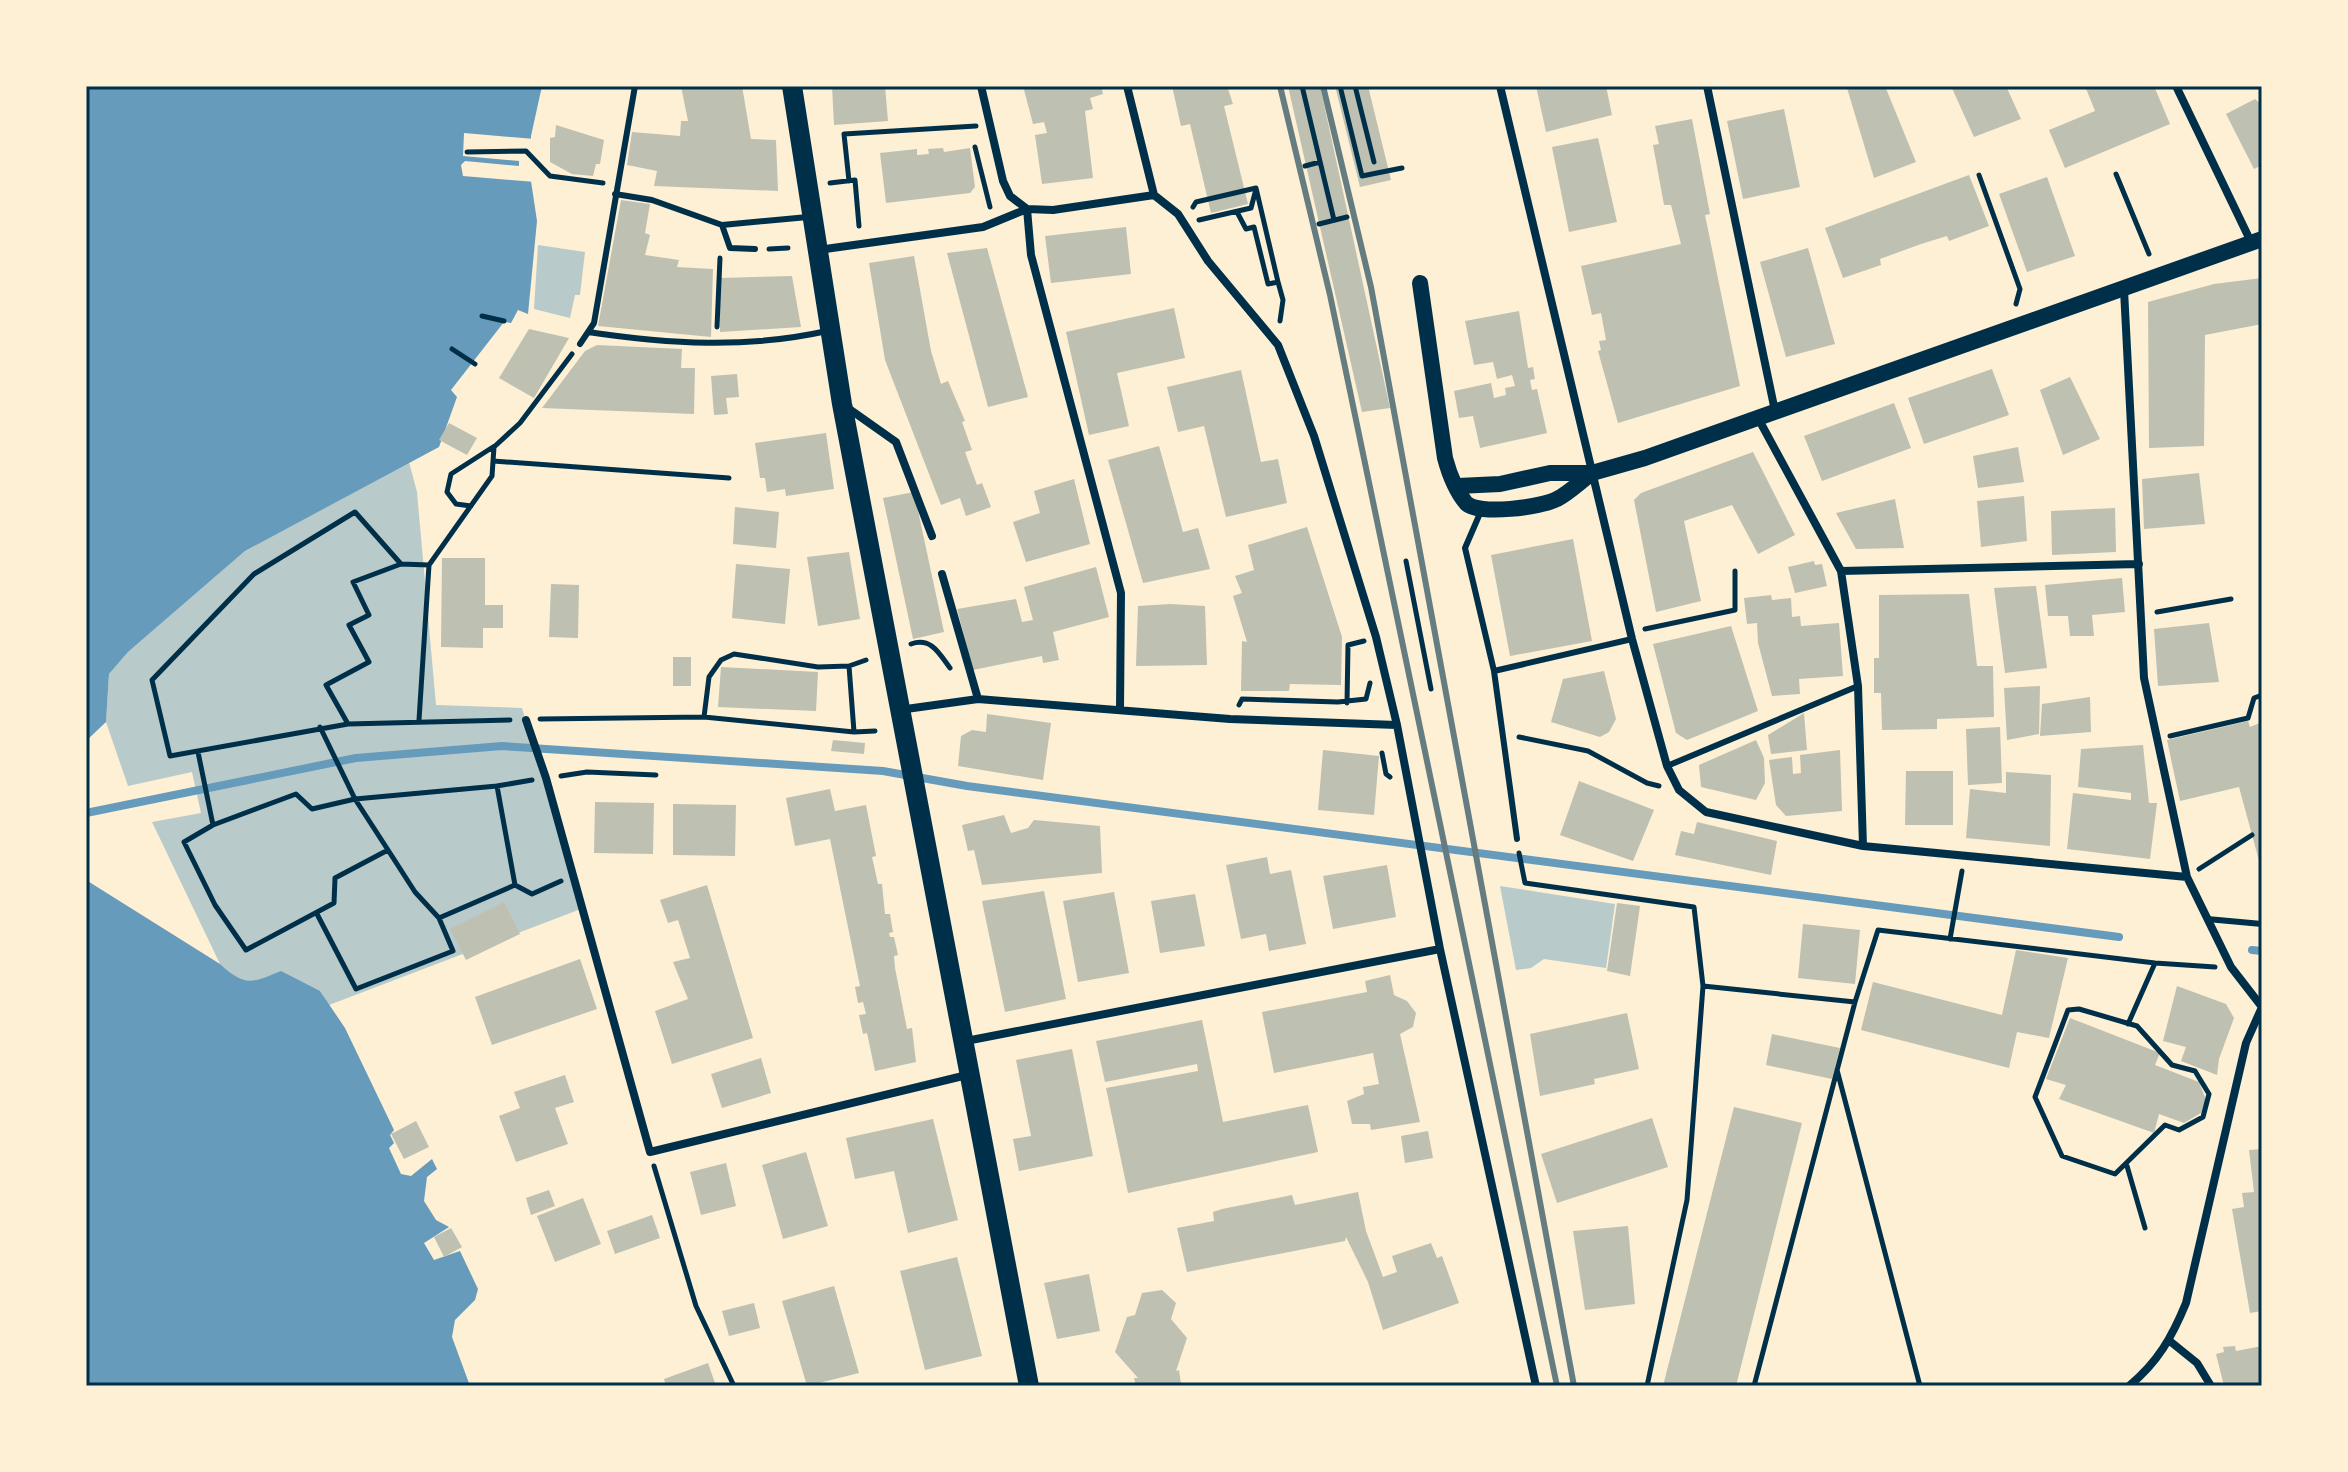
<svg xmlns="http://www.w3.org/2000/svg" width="2348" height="1472" font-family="'Libre Baskerville',serif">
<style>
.green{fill:#b9caca}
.water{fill:#669bbc}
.pier{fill:#fdf0d5}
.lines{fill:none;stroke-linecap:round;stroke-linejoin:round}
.stream{stroke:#669bbc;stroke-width:8}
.building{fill:#bec0b2}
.path{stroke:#003049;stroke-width:5}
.service{stroke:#003049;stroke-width:6}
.minor{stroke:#003049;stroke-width:8}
.secondary{stroke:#003049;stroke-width:16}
.primary{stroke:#003049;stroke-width:20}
.rail{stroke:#657d81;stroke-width:6}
.neatline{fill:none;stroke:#003049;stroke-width:3}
</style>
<rect width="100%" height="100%" fill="#fdf0d5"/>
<path class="green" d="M538,245L585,252L580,295H575L570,318L534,309Z
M409,462L417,492L436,705L522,708L581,909L329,1005L320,991L235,979L220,964L152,822L201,813L192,772L128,786L106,722L109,674L128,652L245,551Z
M1500,886L1615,904L1606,968L1544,959L1531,968L1516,970Z"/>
<path class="water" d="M86,86H542L531,136V181L537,221L528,314L518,310L511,323L504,322L451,390L457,397L439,447L245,551L128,652L109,674L106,722L86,741Z
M86,880L220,964C245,987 252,983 281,971L320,991L345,1028L394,1130L390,1135L394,1143L389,1148L401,1174L411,1176L432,1159L437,1169L427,1177L424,1201L436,1220L449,1227L424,1243L434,1260L460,1251L478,1289L475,1300L455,1320L452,1337L470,1386H86Z"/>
<path class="pier" d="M464,133L535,139V182L463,176L461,165L465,161L519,166V161L463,156Z"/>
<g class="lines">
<path class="stream" d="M86,813L356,758L502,746L883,771L967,786L2119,937
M2252,950L2262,951"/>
</g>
<path class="building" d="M681,86H742L751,139L776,140L778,191L654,186L657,171L627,165L632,132L680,136L681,121H688Z
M832,86H885L888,121L834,125Z
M1023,86H1101L1103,94L1090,98L1093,109L1085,111L1093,178L1042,184L1035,135L1047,133L1044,122L1033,124Z
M1172,86H1227L1233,104L1224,106L1248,204L1211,213L1190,124L1181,126Z
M1288,86H1320L1390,408L1362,412Z
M1335,86H1368L1391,180L1360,187Z
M1536,86H1606L1612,115L1546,132Z
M1851,86H1885L1916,162L1874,178L1847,88Z
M1951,86H2006L2021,119L1974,137Z
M2085,86H2154L2170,124L2065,168L2049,130L2095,111Z
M2255,99L2262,105V165L2254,169L2226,114Z
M1784,109L1800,187L1743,199L1727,121Z
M1692,119L1710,214L1705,215L1740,386L1618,423L1598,351L1601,350L1599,341L1606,340L1601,313L1592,315L1581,266L1681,244L1671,205H1664L1653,145L1659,144L1655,126Z
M556,125L604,140L600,164H596L593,176L572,174L550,162V138L555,137Z
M1598,138L1617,222L1569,232L1552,147Z
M943,148L944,152L970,148L975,187L970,193L886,203L880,153L917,149V155L929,154L928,149Z
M1969,175L1989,226L1949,241L1947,236L1921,244L1880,259L1881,265L1843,278L1825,228Z
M2047,177L2075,256L2027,272L1999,194Z
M621,200L650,204L645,233L650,235L645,255L679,260L677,267L713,269L711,337L598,326Z
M1126,227L1131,274L1051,283L1045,236Z
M987,248L1028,397L988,407L947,253Z
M1808,248L1835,344L1786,357L1760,262Z
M914,256L931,351L941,384L948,381L965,421L962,422L972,450L965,452L977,485L982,483L991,507L966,516L960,498L941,505L885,360L869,263Z
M792,276L801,327L720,332V278Z
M2262,278V324L2205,335L2204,446L2149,448L2148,302L2214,284Z
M1174,308L1185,358L1117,373L1129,426L1089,435L1066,332Z
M1519,311L1528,368L1533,367L1535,379L1530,380L1532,390L1537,389L1547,433L1480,448L1473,416L1459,418L1454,391L1491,383L1494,398L1506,395L1505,388L1515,386L1512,375L1497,379L1493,362L1474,365L1465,321Z
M529,329L569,338L534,398L499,378Z
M597,345L682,349L681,368H695L694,414L542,408L585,351Z
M1992,369L2009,415L1924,444L1908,398Z
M1241,370L1261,462L1278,459L1287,503L1226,517L1204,426L1178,432L1167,387Z
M737,374L739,397L726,398L728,414L714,415L711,376Z
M2070,377L2100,439L2063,455L2040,390Z
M1894,403L1911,448L1822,481L1804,436Z
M449,423L477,438L467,455L439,440Z
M826,433L834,489L786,496L785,489L767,492L765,478H760L755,443Z
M1159,446L1183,532L1198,528L1210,569L1143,583L1108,460Z
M2018,447L2024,482L1978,488L1973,456Z
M1753,452L1795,535L1758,554L1732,505L1684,521L1701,601L1656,612L1634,500L1641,493Z
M2199,473L2205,524L2144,529L2142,479Z
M1074,479L1090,544L1026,562L1013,522L1040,513L1034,491Z
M914,492L944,632L913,639L883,498Z
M2024,496L2027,541L1981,547L1977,501Z
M1895,499L1904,548L1856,549L1836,513Z
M735,507L779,512L776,548L733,544Z
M2115,508L2116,552L2052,555L2051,511Z
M1307,527L1342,637L1341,685L1290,684L1289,691H1241L1242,641L1247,642L1233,596L1242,593L1235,576L1254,570L1248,545Z
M1573,539L1592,641L1510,656L1491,555Z
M849,552L860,619L818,626L807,557Z
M442,558H485V605H503V628H483V648L441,647Z
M1814,561L1815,565L1822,564L1827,586L1795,593L1788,567Z
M736,564L790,569L785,624L732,618Z
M1096,567L1109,617L1053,632L1059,660L1043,663L1042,656L973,670L957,609L1016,599L1022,622L1033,620L1024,587Z
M2122,578L2125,612L2092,615L2094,636H2070L2068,616H2048L2045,585Z
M551,584L579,585L578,638L549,637Z
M2036,586L2047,668L2005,673L1994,588Z
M1969,594L1977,666H1993L1994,717L1937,719V729L1882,730L1881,693H1874V658H1879V595Z
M1771,595L1772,600L1791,598L1792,617L1800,616L1801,626L1839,623L1843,676L1799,679L1800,694L1772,696L1758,643L1757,623L1747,624L1744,598Z
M1170,604L1205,606L1207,665L1136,666L1138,606Z
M2209,623L2219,682L2158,686L2154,629Z
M1731,626L1758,711L1687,740L1676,733L1653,644Z
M673,657H691V686H673Z
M721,667L818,672L816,711L718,707Z
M1604,671L1616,719L1609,732L1600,737L1551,722L1563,679Z
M2040,686L2039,734L2007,740L2004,688Z
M2090,697L2091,732L2040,736L2042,704Z
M1804,713L1807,750L1771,754L1768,735Z
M987,714L1051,723L1043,780L958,766L961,736L972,730L986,732Z
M2248,721L2250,727L2262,722L2261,868L2239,787L2180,801L2167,740Z
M2000,727L2002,783L1968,785L1966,729Z
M833,740L865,743L864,754L831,751Z
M1756,740L1764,758L1765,783L1756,800L1701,787L1699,765Z
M2143,745L2149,803H2157L2150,859L2067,849L2073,793L2131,800V793L2078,787L2081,749Z
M1323,750L1379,756L1374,815L1318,810Z
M1840,750L1842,811L1786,816L1776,805L1769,760L1792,757L1793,774L1801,773L1800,755Z
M1906,771H1953V825H1905Z
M2006,772L2051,775L2050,846L1966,838L1970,789L2006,793Z
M1579,781L1654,810L1633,861L1560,835Z
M830,789L835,811L866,805L876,856L872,857L878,884H882L885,914H890L893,932L889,933L890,937H894L898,955L894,956L895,968L907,1029L912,1028L916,1062L875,1071L867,1033L863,1034L859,1015L866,1014L863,1002L858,1003L855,987L860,986L830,839L795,846L786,798Z
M595,802L654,803L653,854L594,853Z
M673,804L736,805L735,856L673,855Z
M1004,815L1011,833L1028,828L1034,820L1100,826L1102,873L982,885L974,850L968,851L962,825Z
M1697,822L1777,841L1771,875L1675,855L1681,831L1694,834Z
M1267,857L1270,874L1291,870L1306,944L1269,951L1266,934L1241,939L1226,865Z
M1387,865L1396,917L1333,929L1323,876Z
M707,885L753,1038L672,1064L655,1011L688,999L673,962L690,958L678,920L668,923L660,900Z
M1044,891L1066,999L1005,1012L982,901Z
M1114,892L1129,973L1078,982L1063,901Z
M1195,894L1205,946L1160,953L1151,901Z
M504,902L520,934L466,960L450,929Z
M1617,903L1640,906L1630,976L1607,971Z
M1803,924L1860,930L1855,984L1798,978Z
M2016,950L2068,958L2049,1038L2017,1032L2009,1068L1861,1030L1873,982L2002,1015Z
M580,959L597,1009L492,1045L475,997Z
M1390,975L1394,995L1407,1001L1416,1013L1413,1027L1400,1034L1420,1122L1371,1130L1370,1124H1352L1347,1101L1364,1094L1363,1087L1379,1084L1373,1053L1274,1073L1262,1012L1367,992L1365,981Z
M2177,986L2226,1004L2234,1018L2219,1059L2217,1075L2181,1061L2186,1047L2163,1041Z
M1627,1013L1639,1069L1594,1079L1595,1084L1540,1096L1530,1034Z
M2070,1018L2160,1053L2155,1065L2199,1082L2206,1100L2201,1113L2184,1123L2159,1114L2154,1133L2059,1099L2066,1085L2046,1079Z
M1202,1020L1223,1122L1308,1105L1318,1152L1128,1193L1106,1088L1198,1071L1197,1064L1105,1082L1096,1041Z
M1772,1034L1840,1048L1832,1079L1766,1065Z
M1072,1049L1093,1156L1019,1171L1013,1139L1031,1136L1016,1060Z
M761,1058L771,1093L722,1108L711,1074Z
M565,1075L574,1102L555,1108L568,1144L516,1162L499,1116L520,1108L514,1092Z
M1734,1107L1802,1123L1736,1386H1663Z
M1652,1118L1668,1167L1557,1203L1541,1154Z
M933,1119L958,1220L908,1233L894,1171L855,1179L846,1138Z
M416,1121L429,1147L404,1159L391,1134Z
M1428,1131L1433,1158L1405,1163L1401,1136Z
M2262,1149V1311L2250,1313L2232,1209L2244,1207L2242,1193L2254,1192L2249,1150Z
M806,1152L828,1226L783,1239L762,1165Z
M726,1163L736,1206L701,1215L690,1172Z
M549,1190L555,1206L531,1215L526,1198Z
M1358,1192L1366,1231L1383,1277L1397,1272L1392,1256L1431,1243L1437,1258L1442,1256L1459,1303L1383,1330L1368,1282L1346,1237L1345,1241L1187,1272L1177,1228L1214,1221L1213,1212L1222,1209L1292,1195L1295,1205Z
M583,1198L601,1244L555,1262L537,1216Z
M652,1215L660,1238L615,1254L607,1231Z
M1628,1226L1635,1304L1585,1310L1573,1231Z
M451,1228L462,1247L444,1257L434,1237Z
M957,1257L982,1356L925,1370L900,1271Z
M1089,1274L1100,1331L1057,1339L1044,1283Z
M834,1286L859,1373L807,1386L782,1301Z
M1162,1290L1176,1303L1171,1319L1187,1338L1176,1371L1179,1370L1181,1384L1136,1386L1134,1378H1138L1115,1352L1127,1317L1135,1315L1142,1293Z
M754,1303L760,1328L729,1336L722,1311Z
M2235,1346L2236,1351L2262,1346V1384L2224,1386L2216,1354L2224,1352L2223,1347Z
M708,1363L716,1386H666L664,1379Z"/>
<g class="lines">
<path class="path" d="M1302,86L1334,220
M1340,86L1362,176L1402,168
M1355,86L1374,162
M975,147L990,207
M467,152L526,151L550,176L603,183
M1305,166L1320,162
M2116,174L2149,254
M1979,175L2020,289L2016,304
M849,181L844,134L976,126
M830,183L855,180L859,226
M1193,207L1196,202L1256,188
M1237,212L1246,229L1254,227L1268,284L1278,282L1256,188
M1199,220L1251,208L1255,193
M1319,224L1347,217
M769,249L788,248
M1278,282L1283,300L1280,321
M482,316L504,321
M717,327L720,258
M452,349L475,364
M493,461L729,478
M471,506L456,504L447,492L451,474L493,447
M355,512L401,564L353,582L369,615L349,625L369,662L326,685L348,724L170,756L152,680L254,574Z
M1406,561L1431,689
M401,564L429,565
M2157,612L2231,599
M1645,629L1735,610V571
M911,644C931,637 939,653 950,668
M849,666L854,732
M1347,703L1348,645L1364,641
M1239,705L1242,699L1338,702L1366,699L1370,683
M704,717L709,677L721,660L734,654L818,667L849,666L866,660
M540,719L704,717L854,732L875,731
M419,720L429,565L492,476L494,447L520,423L572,354
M348,724L510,720
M2170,736L2248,718L2254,698L2262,695
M1519,737L1588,751L1647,783L1659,786
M198,752L213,825
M1382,753L1386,774L1390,777
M561,776L587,772L656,775
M497,786L532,780
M296,794L312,809L355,799L388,850L335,878L334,903L246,950L215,905L184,842L213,825Z
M388,850L415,892L439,918
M1519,853L1525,883L1694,907L1703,986L1687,1200L1647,1386
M2199,869L2252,835
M515,885L532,894L561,881
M317,914L356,989L453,951L439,918L515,885L497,786L355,799L320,727
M1950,939L1962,871
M1703,986L1855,1002L1878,930L2155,963L2215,967
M2079,1009L2137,1026L2172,1065L2195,1071L2209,1094L2203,1117L2179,1130L2165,1125L2115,1174L2062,1156L2035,1097L2068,1010Z
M2128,1024L2155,963
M1837,1070L1920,1386
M654,1166L696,1306L734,1386
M2127,1166L2145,1228
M1754,1386L1855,1002"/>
<path class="service" d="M615,194L652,200L722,225L730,248L755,249
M722,225L808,217
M588,332C668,344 746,349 827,331
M580,344L594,323L635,86
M1481,511L1465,548L1494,671L1632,639
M1494,671L1517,839
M1667,766L1858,686
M2207,919L2262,924"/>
<path class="minor" d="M981,86L1003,181L1010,196L1027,209L1031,255L1121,593L1120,709
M1127,86L1154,195
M1500,86L1632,639L1667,766L1679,790L1706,812L1863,846L2187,877
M1707,86L1775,411
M2176,86L2251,242
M1154,195L1178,214L1208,261L1278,345L1314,436L1376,637L1397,725L1440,949L1536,1386
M818,250L983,227L1027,209L1053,210L1154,195
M2124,290L2144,678L2187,877L2231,967L2262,1007
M845,406L896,442L932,536
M1758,418L1841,571L1858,686L1863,846
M1841,571L2139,564
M942,574L978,699
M899,710L978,699L1230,719L1397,725
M526,720L546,778L650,1152L967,1075
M966,1041L1440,949
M2171,1342L2197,1363L2211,1386
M2129,1386C2158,1362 2172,1337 2186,1303L2246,1043L2262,1007"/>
<path class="secondary" d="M1420,283L1445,458C1449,473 1456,491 1466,503C1478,516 1542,507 1557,499C1569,493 1581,481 1592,473
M1458,486L1500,484L1550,473H1592L1645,458L2262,239"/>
<path class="primary" d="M792,86L842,404L1029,1386"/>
<path class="rail" d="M1280,86L1330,295L1557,1386
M1323,86L1371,287L1574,1386"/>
</g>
<rect width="2348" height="1472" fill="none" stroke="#fdf0d5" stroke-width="176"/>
<rect x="88" y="88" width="2172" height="1296" class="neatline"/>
</svg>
